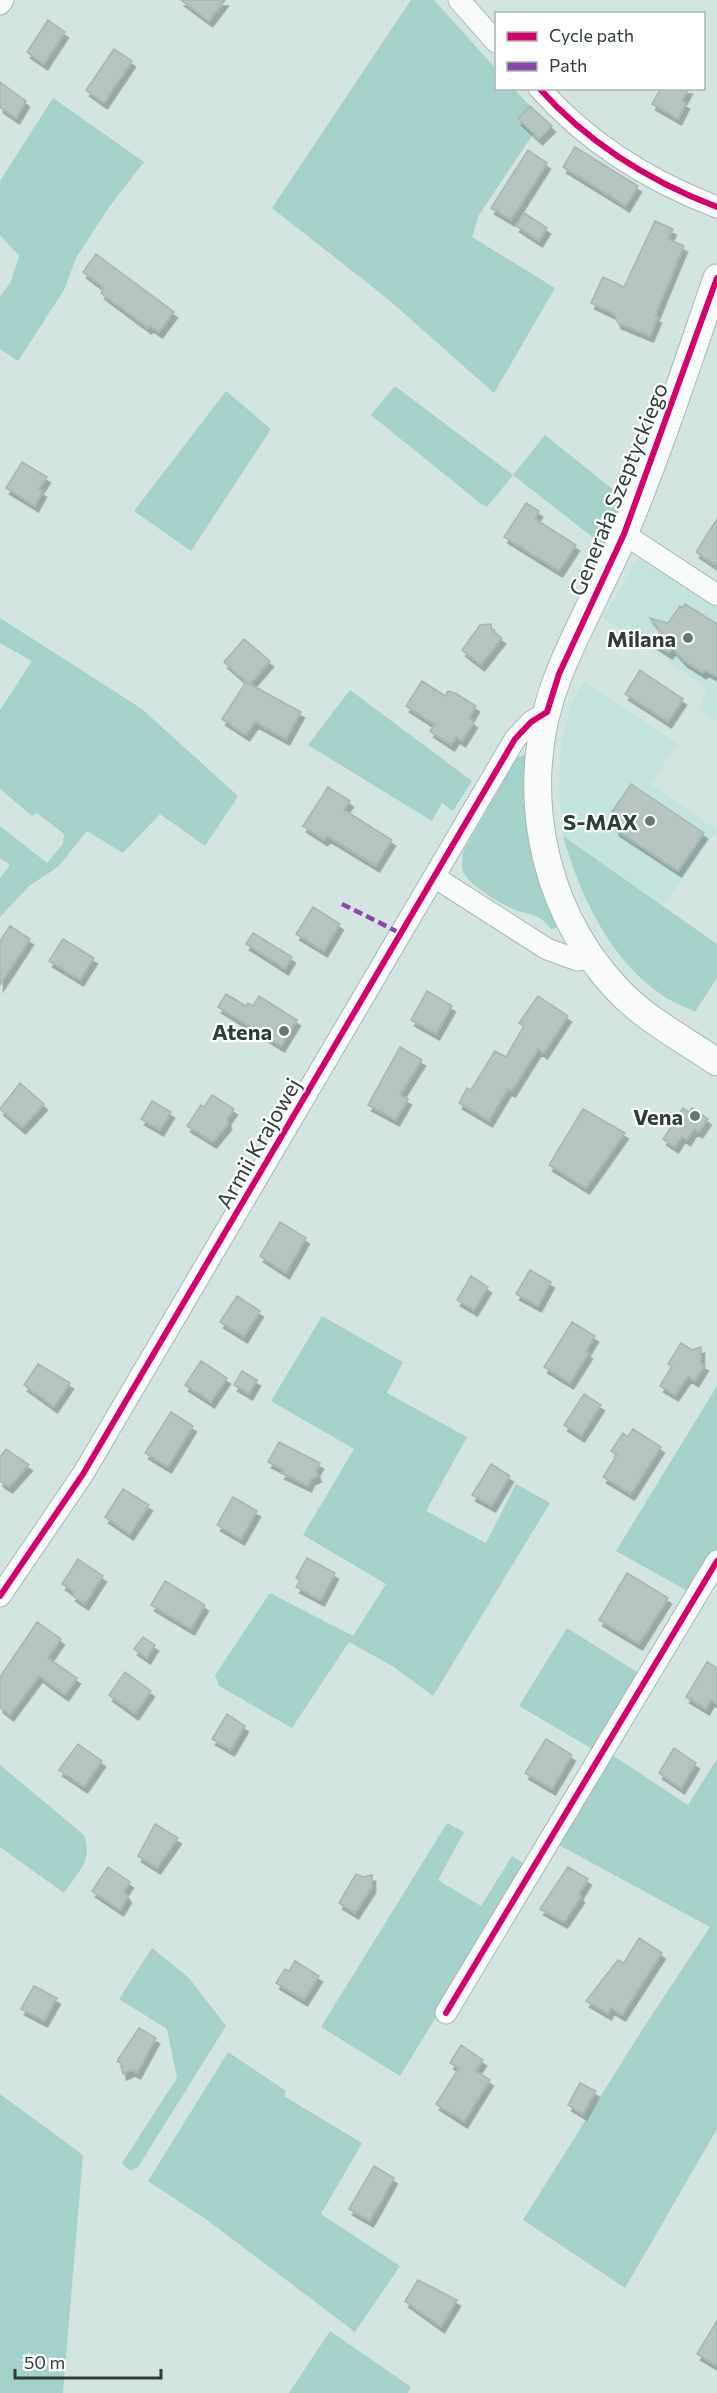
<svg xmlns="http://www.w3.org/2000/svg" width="717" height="2393" font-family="Commissioner,sans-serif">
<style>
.built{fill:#c3e4dd}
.green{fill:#a4d1c9}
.building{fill:#b5c4c1;stroke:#a6b5b2;stroke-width:1.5;filter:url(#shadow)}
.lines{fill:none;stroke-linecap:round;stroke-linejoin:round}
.minor-casing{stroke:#a8b7b4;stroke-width:23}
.major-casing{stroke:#a8b7b4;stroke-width:29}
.minor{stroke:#f8fbfa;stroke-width:21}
.major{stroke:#f8fbfa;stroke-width:27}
.quiet{stroke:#8e44ad;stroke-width:4.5;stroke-dasharray:9 4.5;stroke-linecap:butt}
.cycleway-casing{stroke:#fff;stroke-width:10}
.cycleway{stroke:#d6006c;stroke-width:6}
.poi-dot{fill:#677774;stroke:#fff;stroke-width:2}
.labels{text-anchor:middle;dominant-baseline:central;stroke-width:4.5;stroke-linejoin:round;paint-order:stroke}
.street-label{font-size:22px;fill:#2e3c3a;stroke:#fff}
.poi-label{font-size:22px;font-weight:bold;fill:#2e3c3a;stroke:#fff;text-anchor:end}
</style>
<defs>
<filter id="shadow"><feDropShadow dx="3.5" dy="6" stdDeviation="0" flood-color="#0004"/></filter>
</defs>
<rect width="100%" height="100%" fill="#d2e5e1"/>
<path class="built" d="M639,555L717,605V721L698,709L708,688L603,618Z
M584,681L677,744L651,784L717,830L663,906L563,836L559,790L560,754L569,709Z"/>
<path class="green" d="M411,0H434L496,69V88L514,89L530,106L518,120L533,134L479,215L472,237L555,288L494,393L389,300L272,208Z
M53,98L144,162L109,207L76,258L64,290L18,361L0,349V297L11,281L19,256L0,235V181Z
M395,386L513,475L545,435L616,492L622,488L624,504L604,546L513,475L487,507L480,503L371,415Z
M226,391L271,429L191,551L134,511Z
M0,618L142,709L238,796L205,846L160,814L123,853L87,831L58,867L29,886L0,917V878L10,865L0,858V826L47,863L63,844L64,834L37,813L32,816L0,789V710L32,661L0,643Z
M350,690L472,781L453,811L442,803L432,821L308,745Z
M525,755L558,921L556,928L551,929C539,913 530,915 515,910C501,904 467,884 463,871C461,866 463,858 463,852L517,757Z
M563,836L717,944V978L695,1012C684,1006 671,1002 662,995C609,959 580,895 563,836Z
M322,1316L403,1362L387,1393L467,1437L426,1511L486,1543L516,1484L550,1503L433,1696L394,1667L349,1642L292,1728L219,1686L215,1675L270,1593L353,1636L386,1584L303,1535L354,1449L271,1401Z
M717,1386V1550L691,1593L616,1551Z
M567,1628L642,1675L594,1750L519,1706Z
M612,1755L688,1805L717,1759V2129L625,2288L523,2220L644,2027L710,1927L559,1845Z
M0,1765L84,1835C93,1862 78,1872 64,1893L0,1847Z
M447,1823L464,1832L438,1880L481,1906L512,1856L528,1866L400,2076L321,2027Z
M152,1948L189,1978L226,2026L138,2167L130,2171L122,2163L177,2078L167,2029L119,1999Z
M228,2052L286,2091L284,2096L362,2143L321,2214L400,2266L355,2332L207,2220L148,2181Z
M0,2094L83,2155L63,2393H0Z
M330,2331L411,2387L408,2393H289Z"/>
<path class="building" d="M181,0H225L209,21Z
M48,20L65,32L44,64L27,52Z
M114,49L132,61L104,103L86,90Z
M0,82L26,101L16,118L0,107Z
M661,88H689L682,101L686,103L678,119L652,104Z
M530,106L552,126L539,139L518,119Z
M575,147L638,186L626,206L563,167Z
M528,150L547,163L511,220L491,208Z
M524,213L547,228L539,241L516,226Z
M655,221L673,229L668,239L684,246L655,316L658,317L650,336L618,323L614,314L591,303L603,277L624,287Z
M96,254L174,312L159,332L150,326L148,328L101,293L104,288L83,272Z
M22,462L47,477L39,489L43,491L35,506L6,488Z
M526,503L539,511L535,519L576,545L559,571L504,537Z
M717,519V566L696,552Z
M685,604L717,624V677L705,670L703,673L684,661L672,648L669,653L655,644L662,633L650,618L668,623L680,606L682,608Z
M491,624L492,630L502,638L481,665L462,650L480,625Z
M244,639L270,661L250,684L301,712L286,739L255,722L246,735L222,719L246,682L249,684L224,662Z
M640,670L683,699L668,722L625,694Z
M422,681L445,696L448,691L455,693L476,706L469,718L474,722L462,741L456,737L451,745L430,731L435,725L406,706Z
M631,784L704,833L678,871L616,830L612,812Z
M328,787L350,801L344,810L392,840L376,866L327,836L324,840L303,826Z
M313,907L340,924L324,951L296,934Z
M10,926L30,939L0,985V941Z
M253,933L292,957L285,969L246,944Z
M63,939L94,958L80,980L49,961Z
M427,991L452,1006L436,1034L411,1020Z
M226,994L246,1006L248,1003L253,1006L259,996L297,1020L281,1046L218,1007Z
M538,996L568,1016L544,1053L538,1049L512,1091L508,1089L489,1121L459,1103L467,1088L471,1090L495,1051L506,1057L524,1026L519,1023Z
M400,1047L422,1060L400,1095L408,1099L396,1120L368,1105Z
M20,1083L44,1104L22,1128L0,1109Z
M212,1095L234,1109L227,1119L228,1124L213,1142L187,1126L201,1105L204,1107Z
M152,1101L171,1112L160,1130L141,1119Z
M683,1108L689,1112L692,1108L708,1119L699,1132L694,1129L687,1140L682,1136L675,1147L663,1139Z
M583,1109L625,1133L586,1188L549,1165Z
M280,1222L306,1238L286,1273L260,1256Z
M530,1270L551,1282L538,1306L516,1294Z
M471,1276L488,1287L474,1310L457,1300Z
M237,1296L260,1311L244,1337L220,1322Z
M572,1322L595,1336L586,1351L589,1353L570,1383L544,1367Z
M681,1343L692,1350L701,1347V1363L705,1365L695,1381L688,1376L675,1395L660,1386L672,1366L668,1364Z
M201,1361L227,1378L211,1402L185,1385Z
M38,1364L70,1383L54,1407L24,1385Z
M242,1371L257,1380L249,1394L234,1385Z
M584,1394L601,1405L581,1436L564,1425Z
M171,1412L193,1426L168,1467L145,1453Z
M633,1429L661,1447L631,1494L603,1477L617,1455L611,1451L623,1433L628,1437Z
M279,1442L320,1463L316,1471L318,1476L311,1479L308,1486L281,1473L284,1470L268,1462Z
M6,1449L29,1465L9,1487L0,1481V1457Z
M491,1464L510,1476L492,1506L472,1495Z
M123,1489L149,1505L130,1534L105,1517Z
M233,1497L257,1511L241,1539L217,1525Z
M307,1558L335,1573L321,1600L296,1587L300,1580L296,1578Z
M78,1559L103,1576L85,1604L72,1595L74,1592L62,1584Z
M627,1573L668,1598L639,1644L599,1620Z
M165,1581L205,1605L191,1629L151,1605Z
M37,1622L61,1639L48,1658L77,1678L65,1695L39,1676L10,1715L0,1707V1677Z
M143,1637L155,1645L147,1658L134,1649Z
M707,1662L717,1668V1704L711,1700L706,1709L686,1697Z
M125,1672L151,1691L135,1714L109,1695Z
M227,1714L245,1726L231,1750L212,1739Z
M546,1739L572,1755L552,1789L525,1773Z
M78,1744L102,1761L84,1787L59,1770Z
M674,1748L696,1763L681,1788L659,1773Z
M155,1824L178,1838L157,1868L138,1856Z
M108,1867L130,1882L124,1891L128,1897L120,1910L92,1891Z
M568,1867L588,1879L579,1894L581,1897L564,1922L540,1909Z
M356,1874L363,1877L372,1875V1887L355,1913L339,1903Z
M639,1938L662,1953L622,2015L611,2008L608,2014L586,2001L618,1960L624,1963Z
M295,1961L319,1976L304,2000L276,1983L285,1969L289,1971Z
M34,1986L57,1998L44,2021L21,2009Z
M139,2028L156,2038L137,2073L132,2070L123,2074L121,2063L117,2061Z
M461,2045L483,2060L476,2071L490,2080L464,2122L436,2104L459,2068L450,2063Z
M580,2083L596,2091L583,2114L568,2105Z
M374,2166L394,2178L370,2221L349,2209Z
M418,2280L457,2300L441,2327L405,2301Z
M717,2321V2366L697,2354Z"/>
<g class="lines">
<defs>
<path id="minor" d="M459,0L496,42
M0,4L3,0
M539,88C587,142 649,181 717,207
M624,534L717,595
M436,878L547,949L577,960L591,958
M0,1596L83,1474L515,739L531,722L547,712
M446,2013L717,1561"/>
<path id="major" d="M717,278C687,364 659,451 624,534C604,581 578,626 559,674C517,779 538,903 615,987C643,1018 683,1039 717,1062"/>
</defs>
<use href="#minor" class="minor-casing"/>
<use href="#major" class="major-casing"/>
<use href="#minor" class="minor"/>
<use href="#major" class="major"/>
<path class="quiet" d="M342,904L400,933"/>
<defs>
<path id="cycleway" d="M539,88C587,142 649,181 717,207
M0,1596L83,1474L515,739L531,722L547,712L559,674L624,534L717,278
M446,2013L717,1561"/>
</defs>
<use href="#cycleway" class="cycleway-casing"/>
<use href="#cycleway" class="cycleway"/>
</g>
<g class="poi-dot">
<circle cx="688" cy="638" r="6"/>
<circle cx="650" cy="821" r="6"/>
<circle cx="284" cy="1031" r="6"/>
<circle cx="695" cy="1116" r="6"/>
</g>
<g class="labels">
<g class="street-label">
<text transform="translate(618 489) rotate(-68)">Generała Szeptyckiego</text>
<text transform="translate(258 1143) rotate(-60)">Armii Krajowej</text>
</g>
<g class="poi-label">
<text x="676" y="638">Milana</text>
<text x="638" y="821">S-MAX</text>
<text x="272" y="1031">Atena</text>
<text x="683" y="1116">Vena</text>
</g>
</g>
<rect x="495" y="12" width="210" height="78" fill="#ffffff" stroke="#abb1b0" stroke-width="1.5"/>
<rect x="507" y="32" width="30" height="9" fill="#d6006c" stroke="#abb1b0" stroke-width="1.5"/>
<text x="549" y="42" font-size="18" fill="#2e3c3a">Cycle path</text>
<rect x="507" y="62" width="30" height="9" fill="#8e44ad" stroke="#abb1b0" stroke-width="1.5"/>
<text x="549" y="72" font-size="18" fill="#2e3c3a">Path</text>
<path d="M15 2369v9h146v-9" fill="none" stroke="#2e3c3a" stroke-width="3"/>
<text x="24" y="2369" font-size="18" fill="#2e3c3a" stroke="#ffffff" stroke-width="4.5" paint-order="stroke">50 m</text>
</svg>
